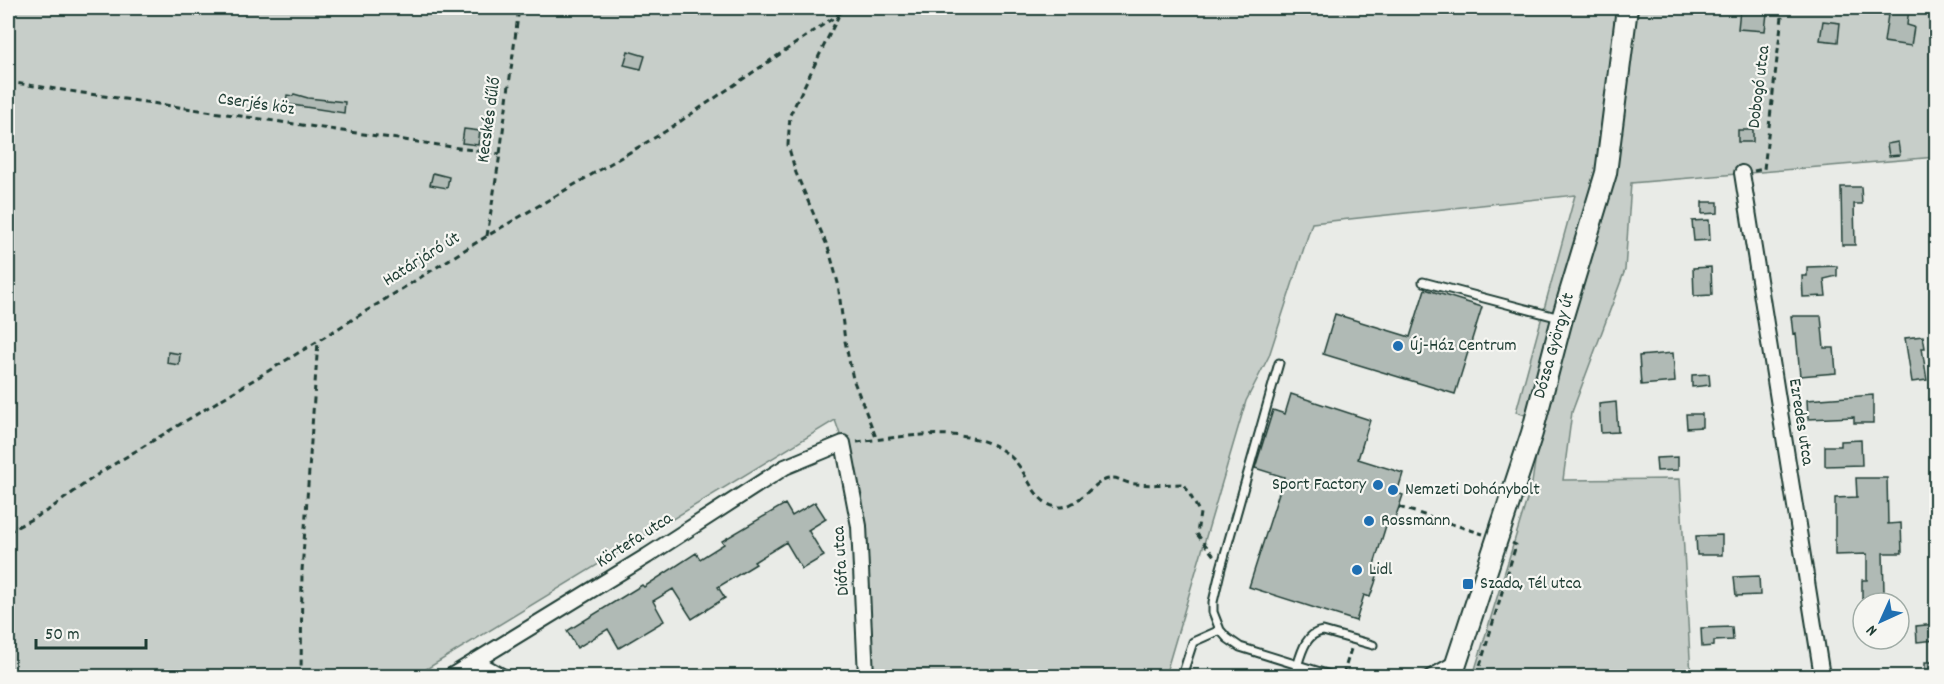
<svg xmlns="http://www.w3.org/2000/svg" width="1944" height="684" font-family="Dekko,sans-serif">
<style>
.green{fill:#c7cec9;stroke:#73867e;stroke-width:1.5}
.building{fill:#b0bab5;stroke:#1f3d34;stroke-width:1.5}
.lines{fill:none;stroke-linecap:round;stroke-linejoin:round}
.service-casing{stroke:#1f3d34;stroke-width:11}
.minor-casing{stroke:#1f3d34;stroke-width:18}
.secondary-casing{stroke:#1f3d34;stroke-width:24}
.path{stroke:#1f3d34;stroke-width:3;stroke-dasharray:6 4.5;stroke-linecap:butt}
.service{stroke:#f6f6f2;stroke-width:7}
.minor{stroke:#f6f6f2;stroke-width:14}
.secondary{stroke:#f6f6f2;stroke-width:20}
.poi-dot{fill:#1f6fb2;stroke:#f6f6f2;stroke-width:2}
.labels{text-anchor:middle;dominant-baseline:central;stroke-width:4.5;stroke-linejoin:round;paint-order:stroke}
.street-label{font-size:18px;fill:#1f3d34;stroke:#f6f6f2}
.poi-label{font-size:18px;fill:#1f3d34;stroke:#f6f6f2;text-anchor:start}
</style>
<rect width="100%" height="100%" fill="#e9ebe7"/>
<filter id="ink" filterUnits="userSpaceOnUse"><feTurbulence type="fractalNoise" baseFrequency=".0167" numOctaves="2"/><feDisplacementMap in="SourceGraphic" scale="12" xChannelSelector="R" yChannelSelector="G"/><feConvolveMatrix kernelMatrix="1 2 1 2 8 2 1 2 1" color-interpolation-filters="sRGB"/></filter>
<g filter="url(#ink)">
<path class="green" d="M8,8H1936V157L1631,183L1625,270L1572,412L1563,480L1680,479L1691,676H1473L1532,483L1541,420L1516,412L1575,195L1312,223L1269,356L1246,401L1165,676H874L859,526L843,443L835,420L415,676H8Z"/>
<path class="building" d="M1889,8H1909L1907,25L1914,27L1911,46L1884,42Z
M1740,10L1767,13L1765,31L1738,29Z
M1823,21L1840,23L1838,42L1820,40Z
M628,51L645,56L641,69L624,65Z
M294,94L308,98L345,102L344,113L286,104L287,95L293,96Z
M464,129L480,131L478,145L462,143Z
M1738,130H1753V142H1738Z
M1898,142L1900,155L1889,156L1887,144Z
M433,173L449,177L447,188L430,185Z
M1841,187H1861L1862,204H1854L1855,245H1842Z
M1702,202H1718V213L1702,214Z
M1709,220L1710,240L1694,241L1692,221Z
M1837,266V276L1824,279L1826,296L1803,297L1802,276H1807V267Z
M1711,267L1712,295L1694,296L1693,268Z
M1425,289L1482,307L1455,394L1323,354L1335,314L1410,337Z
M1791,316H1821L1824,348H1834L1836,373L1800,376L1796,333L1793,334Z
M1923,336L1925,348H1922L1927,380L1912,382L1905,338Z
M168,352L180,354L179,365L167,363Z
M1673,353L1675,382L1641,385L1639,356Z
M1709,374L1710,385L1692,387V375Z
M1291,394L1370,420L1358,459L1403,473L1397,493L1403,495L1399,507L1394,521L1388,519L1373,568L1379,569L1375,583L1370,597L1364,595L1356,621L1249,587L1284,477L1255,468L1273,410L1285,414Z
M1873,395V423H1854V417L1808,419L1807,400Z
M1616,402L1618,432L1601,433L1599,404Z
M1686,414H1702V427L1687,428Z
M1861,440L1862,465L1825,466V446H1841V441Z
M1678,457V470L1657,471L1656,458Z
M1856,478H1887L1888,524L1901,523L1902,553H1883L1884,592H1881V598L1862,599V580H1867V554L1835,555V498L1857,497Z
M815,502L826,519L808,530L824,556L802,569L786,542L754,562L756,564L718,587L725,598L692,619L673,589L653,601L664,621L619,648L608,629L577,648L567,631L642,585L644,587L696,553L700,559L724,544L722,541L785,504L792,516Z
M1722,535V555H1697L1696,536Z
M1759,576L1760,595L1736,596L1734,577Z
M1936,624V640L1917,642L1916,626Z
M1732,627L1733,640L1714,641V646L1702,647L1701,628Z
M1925,662H1936V676H1925Z"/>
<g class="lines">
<defs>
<path id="service" d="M1423,282L1560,318
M1279,363L1221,568L1213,602V612L1220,630L1227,638L1240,647L1333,676
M1182,676L1193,642L1220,630
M1294,676C1300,660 1303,633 1323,631L1373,645
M1426,676L1452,661"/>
<path id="minor" d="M1742,173L1822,676
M475,661L502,676
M451,676L647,556L785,467L843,443L859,526L866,676"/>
<path id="secondary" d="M1452,676L1532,433L1562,319L1606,173L1627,8"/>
</defs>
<use href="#service" class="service-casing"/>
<use href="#minor" class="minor-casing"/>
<use href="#secondary" class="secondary-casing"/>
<path class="path" d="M839,15L790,115L788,145L796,173L829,250L838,283L845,341L853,379L877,440
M8,82L500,154
M1754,171L1764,169L1783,8
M487,236L500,154L519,8
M857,442C904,437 978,421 1015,461C1028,475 1035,504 1057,507C1077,509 1090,484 1108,479C1116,476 1121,481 1129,483C1144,486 1169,484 1184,484L1200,513L1197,534L1214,556
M1399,507L1483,534
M8,532L50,509L101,472L318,341L487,236L666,131L848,8
M1343,675L1351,649
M301,676L302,571L318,341
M1477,676L1516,545L1512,543"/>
<use href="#service" class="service"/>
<use href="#minor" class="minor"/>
<use href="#secondary" class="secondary"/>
</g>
</g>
<g class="poi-dot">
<circle cx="1398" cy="346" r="6"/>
<circle cx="1378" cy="485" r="6"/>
<circle cx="1393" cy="490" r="6"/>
<circle cx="1369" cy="521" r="6"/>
<circle cx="1357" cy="570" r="6"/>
<rect x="1462" y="578" width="12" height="12" rx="3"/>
</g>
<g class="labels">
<g class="street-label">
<text transform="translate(1760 87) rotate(-83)">Dobogó utca</text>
<text transform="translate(256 105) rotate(8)">Cserjés köz</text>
<text transform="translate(490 120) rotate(-82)">Kecskés dűlő</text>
<text transform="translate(422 260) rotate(-32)">Határjáró út</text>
<text transform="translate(1555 346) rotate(-74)">Dózsa György út</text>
<text transform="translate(1800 422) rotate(81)">Ezredes utca</text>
<text transform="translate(635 541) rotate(-33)">Körtefa utca</text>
<text transform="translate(842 561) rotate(-94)">Diófa utca</text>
</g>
<g class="poi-label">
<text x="1410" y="346">Új-Ház Centrum</text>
<text x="1366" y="485" text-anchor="end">Sport Factory</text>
<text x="1405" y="490">Nemzeti Dohánybolt</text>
<text x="1381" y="521">Rossmann</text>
<text x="1369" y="570">Lidl</text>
<text x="1480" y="584">Szada, Tél utca</text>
</g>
</g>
<rect width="1944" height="684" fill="none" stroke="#f6f6f2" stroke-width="30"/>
<rect x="15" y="15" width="1914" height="654" fill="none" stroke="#1f3d34" stroke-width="2" filter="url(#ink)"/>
<g transform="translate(1881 621) rotate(225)"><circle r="28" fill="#f6f6f2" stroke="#a0aca6" stroke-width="1.5"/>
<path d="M0-4.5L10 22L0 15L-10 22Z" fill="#1f6fb2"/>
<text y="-9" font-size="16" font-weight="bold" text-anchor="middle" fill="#1f3d34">N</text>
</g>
<path d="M36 639v9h110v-9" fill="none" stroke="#1f3d34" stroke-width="3"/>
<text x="45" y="639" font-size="18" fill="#1f3d34" stroke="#f6f6f2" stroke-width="4.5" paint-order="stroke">50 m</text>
</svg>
